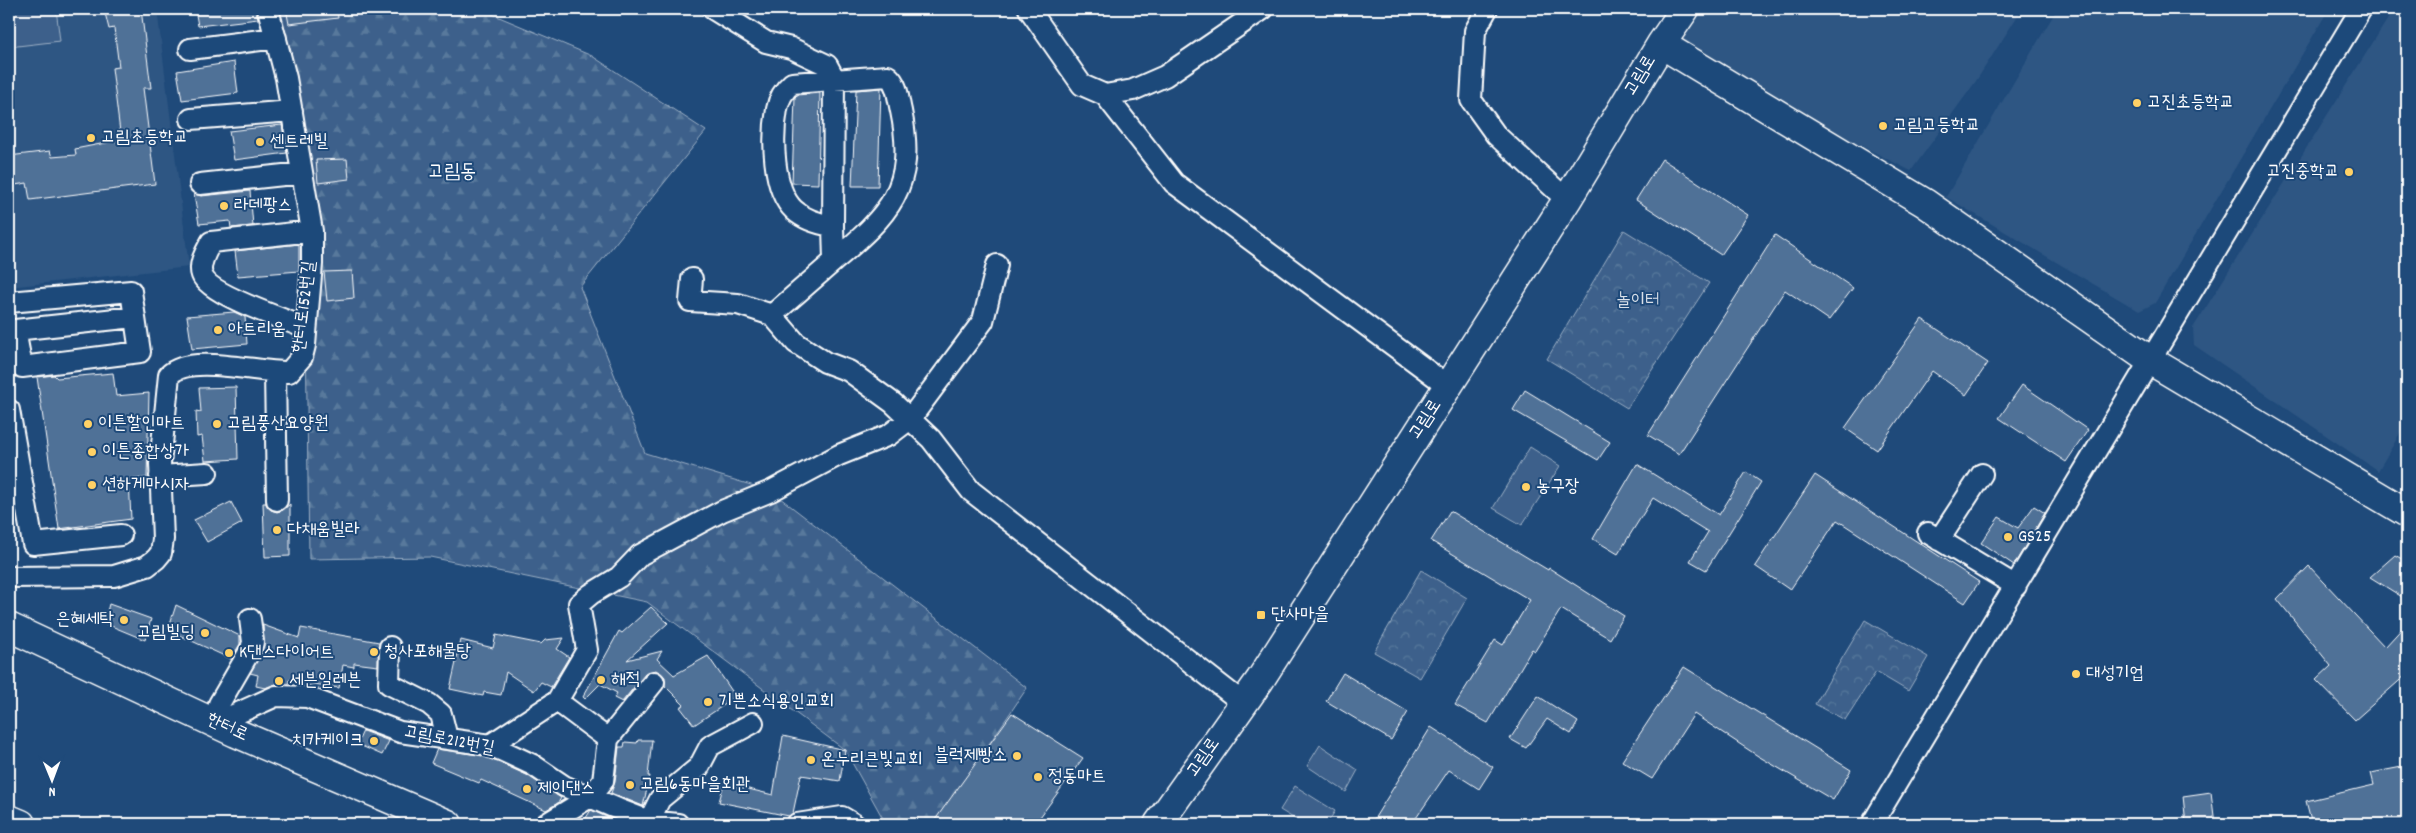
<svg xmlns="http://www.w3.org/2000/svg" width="2416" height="833" font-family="Dekko,'Poor Story',sans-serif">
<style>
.built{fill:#2e5683}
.forest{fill:url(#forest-firs);stroke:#9eb0c5}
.park{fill:url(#park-crowns);stroke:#9eb0c5}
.pitch{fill:#3c618b;stroke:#9eb0c5}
.building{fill:#507197;stroke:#fff}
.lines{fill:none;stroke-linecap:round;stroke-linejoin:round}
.street-casing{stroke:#fff;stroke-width:24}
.secondary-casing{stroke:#fff;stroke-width:31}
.highway-casing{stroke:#fff;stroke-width:31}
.street{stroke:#1f4a7a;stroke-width:20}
.secondary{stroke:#1f4a7a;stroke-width:28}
.highway{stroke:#1f4a7a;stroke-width:28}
.poi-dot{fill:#ffd166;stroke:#1f4a7a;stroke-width:2}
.labels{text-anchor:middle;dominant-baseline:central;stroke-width:4;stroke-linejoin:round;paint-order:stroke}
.street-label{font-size:18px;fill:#fff;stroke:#1f4a7a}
.poi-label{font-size:18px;fill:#fff;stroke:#1f4a7a;text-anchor:start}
.park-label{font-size:18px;fill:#d8dfe8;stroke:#1f4a7a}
.quarter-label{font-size:20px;fill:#fff;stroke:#1f4a7a}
</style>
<defs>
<pattern id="forest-firs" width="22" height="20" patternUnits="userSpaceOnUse" patternTransform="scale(1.25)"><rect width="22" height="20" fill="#3c618b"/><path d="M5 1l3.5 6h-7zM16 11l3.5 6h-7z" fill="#59799c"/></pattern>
<pattern id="park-crowns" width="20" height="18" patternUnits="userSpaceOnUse" patternTransform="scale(1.25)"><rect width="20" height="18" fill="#3c618b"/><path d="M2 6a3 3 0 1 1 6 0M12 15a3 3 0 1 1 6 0" fill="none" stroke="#59799c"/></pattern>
</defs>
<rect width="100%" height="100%" fill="#1f4a7a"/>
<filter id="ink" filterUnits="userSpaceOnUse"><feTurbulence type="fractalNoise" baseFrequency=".02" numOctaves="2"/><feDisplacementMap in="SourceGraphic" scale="10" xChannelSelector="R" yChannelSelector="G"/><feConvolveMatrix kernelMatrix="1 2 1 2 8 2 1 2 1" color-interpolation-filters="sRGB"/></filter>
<g filter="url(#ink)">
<path class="built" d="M9,9H157L189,267L9,287Z
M1685,9H2022L1976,81L1911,171L1661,44Z
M2057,9H2329L2155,303L2139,311L1946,197Z
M2394,9L2407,16V421L2378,471L2194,345L2193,328Z"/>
<path class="forest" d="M268,9H480L592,56L706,131L580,287L645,453L771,491L1027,688L935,824H886L845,750L647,602L430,557L309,559L306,328L312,231Z"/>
<path class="park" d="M1624,230L1709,283L1627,408L1547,359Z
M1421,570L1467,598L1420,678L1374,652Z
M1865,620L1928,657L1908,691L1876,672L1845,720L1815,704Z"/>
<path class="pitch" d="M9,9H56L60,41L9,47Z
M1530,447L1560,466L1522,525L1493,508Z
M1320,745L1358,770L1346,792L1307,766Z
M1295,786L1335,811L1327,824H1303L1280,810Z"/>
<path class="building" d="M104,9H141L151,88H143L155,184L30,200L27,183L9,186V156L50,151L52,157L76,155L75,149L121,140L112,68L119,67L114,28L109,29Z
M195,9H256L258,19L198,26Z
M286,9H337L338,18L289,24Z
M234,62L238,93L182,100L177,71Z
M881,88L878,186H852L856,90Z
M820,93L818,184L792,183L795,97L797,95Z
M282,125L287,153L234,160L229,131Z
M347,159L349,179L318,183L316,160Z
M1662,159L1748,215L1721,255L1636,200Z
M250,191L253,226L231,228L230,221L199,224L194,194L201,196Z
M1775,235L1853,288L1829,320L1785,290L1679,454L1648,435Z
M299,244V271L238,276L235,251Z
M352,271L354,298L327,301L324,272Z
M234,312L245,317L247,344L192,349L187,316Z
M1922,319L1988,363L1966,395L1932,371L1877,450L1845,428Z
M113,373L116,396L149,393L147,478L129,479L131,519L59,529L37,377L54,375L57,378Z
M2022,385L2088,430L2066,462L1999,418Z
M236,387L238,459L205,461L202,436L197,437L196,411L201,412L199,388Z
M1525,390L1610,442L1598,460L1513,410Z
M1637,464L1719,515L1746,472L1761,482L1706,570L1690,561L1708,532L1653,498L1618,554L1593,539Z
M1815,475L1979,582L1965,603L1837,520L1790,590L1755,566Z
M231,502L242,523L207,542L194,520Z
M263,503H266L271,510L277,512L283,510L290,504V556L265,557Z
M2034,506L2045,513L2014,565L1981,543L1999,517L2018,528Z
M1450,511L1548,570L1549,568L1624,616L1610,639L1561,609L1535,651L1532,649L1488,723L1455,705L1495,640L1503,645L1530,600L1431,541Z
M2395,555L2407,562V600L2370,577Z
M2309,566L2385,647L2407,623V674L2355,720L2316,680L2331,666L2277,599Z
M109,604L151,619L145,640L104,623Z
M176,605L240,636V644L231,659L168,630Z
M651,607L668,623L627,660L662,651L657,659L674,675L708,656L736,697L694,725L680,707L684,705L665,686V677L656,670L645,674L622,702L614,698L617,693L600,684L585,699L583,697L619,631L622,633Z
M263,625L299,638L301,628L379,642L378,666L354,663V667L343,665L339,688L289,680L288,684H276L265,688L256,686L258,675L250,673L264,645Z
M496,635L541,644L545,640L564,638L557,649L569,657L551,687L541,682L534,691L506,672L501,695L484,692L483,696L450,689L461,640L493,648Z
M1684,667L1851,770L1833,800L1758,756L1694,714L1652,779L1622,761Z
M1343,673L1408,712L1391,740L1326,701Z
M1538,696L1578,722L1571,734L1547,719L1526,748L1510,739Z
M1012,713L1083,758L1035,824H932Z
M1431,727L1493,767L1479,789L1449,770L1412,824H1371Z
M363,731L389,741L382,755L357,744Z
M783,736L845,750L840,781L801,775L793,813L789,816L719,802L724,783L773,795Z
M638,740H652L648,776H650L643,806L611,793L615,782L619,747H624L625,742L637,743Z
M437,749L479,755L500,763L527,775L561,798L558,803L546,810L481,780L479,783L431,763Z
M2407,766V824H2312L2306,801L2374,785L2371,773Z
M2211,792L2215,824H2186L2183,796Z
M591,810L613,820L624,824H582Z"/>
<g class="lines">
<defs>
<path id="street" d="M713,9L766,42L791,48L827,65L834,78L833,226
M1029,9L1082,85L1105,95L1133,90L1165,76L1263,9
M1487,9L1475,31L1471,100L1496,135L1567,200
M190,49L276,38
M1105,95L1174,183L1448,386
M191,119L292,111
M200,184L302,173
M692,279L690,301L738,304L772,315L796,343L825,362L849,371L893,403L931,439L971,491L1243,703
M9,302L131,291L140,352L22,367L15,330L134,317
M772,315L834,261L833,226C819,224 805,220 794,210C772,189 772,137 777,109C779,98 784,90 792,83L888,76C898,84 898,99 901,111C917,188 889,214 834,261
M306,328C286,320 208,294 202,275C198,264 206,252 211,242L312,231
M275,372L277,500
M9,410L33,544L121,535
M160,476L207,473
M1928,533L2016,586
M1939,540L1982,474
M9,577L114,576L147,566L156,559L161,553L163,539L160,464L169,375C190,353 258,373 289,372L302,357L305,345L312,264V231L286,78L268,9
M390,647L389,684L429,704L441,714L447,738
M557,701L587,650L579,604L591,594L619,577L640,555L722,511L771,491L839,455L889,435L910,419L983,321L997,265
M216,723L276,696L307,697L400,732L490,745L533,765L564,786L618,809L649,821L678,824
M216,723L219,704L251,649L253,642L250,619
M490,745L557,701L608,739
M649,821L660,799L699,767L710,746L753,723
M546,824L590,797L603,781L608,739L654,682
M797,824L842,817L854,824
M1872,824L2361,9"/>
<path id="secondary" d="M1661,44L1925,203L2151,361L2407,513
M9,627L236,733L448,824
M1158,824L1260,680L1567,200L1661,44L1685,9"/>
<path id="highway" d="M9,819L21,824"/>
</defs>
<use href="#street" class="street-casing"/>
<use href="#secondary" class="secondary-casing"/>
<use href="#highway" class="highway-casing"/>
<use href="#street" class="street"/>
<use href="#secondary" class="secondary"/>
<use href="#highway" class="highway"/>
</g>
</g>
<g class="poi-dot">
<circle cx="2137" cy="103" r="5"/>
<circle cx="1883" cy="126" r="5"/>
<circle cx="91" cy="138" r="5"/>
<circle cx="260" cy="142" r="5"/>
<circle cx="2349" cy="172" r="5"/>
<circle cx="224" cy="206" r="5"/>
<circle cx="218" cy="330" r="5"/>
<circle cx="88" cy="424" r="5"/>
<circle cx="217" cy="424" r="5"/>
<circle cx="92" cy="452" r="5"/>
<circle cx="92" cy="485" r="5"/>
<circle cx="1526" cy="487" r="5"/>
<circle cx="277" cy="530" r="5"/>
<circle cx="2008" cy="537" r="5"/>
<rect x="1256" y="610" width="10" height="10" rx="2.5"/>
<circle cx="124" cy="620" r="5"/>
<circle cx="205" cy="633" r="5"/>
<circle cx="374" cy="652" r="5"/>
<circle cx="229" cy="653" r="5"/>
<circle cx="2076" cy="674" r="5"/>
<circle cx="601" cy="680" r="5"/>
<circle cx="279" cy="681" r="5"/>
<circle cx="708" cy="702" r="5"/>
<circle cx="374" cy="741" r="5"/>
<circle cx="1017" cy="756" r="5"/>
<circle cx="811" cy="760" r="5"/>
<circle cx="1038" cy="777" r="5"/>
<circle cx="630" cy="785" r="5"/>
<circle cx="527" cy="789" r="5"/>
</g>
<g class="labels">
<g class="street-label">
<text transform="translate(1641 76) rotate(-59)">고림로</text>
<text transform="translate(305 307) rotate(-83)">한터로152번길</text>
<text transform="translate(1426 420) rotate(-57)">고림로</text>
<text transform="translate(227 728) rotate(25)">한터로</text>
<text transform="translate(449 741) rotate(11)">고림로212번길</text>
<text transform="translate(1204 758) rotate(-55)">고림로</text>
</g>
<g class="poi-label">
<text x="2147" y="103">고진초등학교</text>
<text x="1893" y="126">고림고등학교</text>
<text x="101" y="138">고림초등학교</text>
<text x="270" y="142">센트레빌</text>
<text x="2339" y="172" text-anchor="end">고진중학교</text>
<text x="234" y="206">라데팡스</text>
<text x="228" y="330">아트리움</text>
<text x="98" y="424">이튼할인마트</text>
<text x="227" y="424">고림풍산요양원</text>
<text x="102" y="452">이튼종합상가</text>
<text x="102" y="485">션하게마시자</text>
<text x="1536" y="487">농구장</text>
<text x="287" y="530">다채움빌라</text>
<text x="2018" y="537">GS25</text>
<text x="1271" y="615">단사마을</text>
<text x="114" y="620" text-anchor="end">은혜세탁</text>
<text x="195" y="633" text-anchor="end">고림빌딩</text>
<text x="384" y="652">청사포해물탕</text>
<text x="239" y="653">K댄스다이어트</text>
<text x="2086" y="674">대성기업</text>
<text x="611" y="680">해적</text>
<text x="289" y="681">세븐일레븐</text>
<text x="718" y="702">기쁜소식용인교회</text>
<text x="364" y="741" text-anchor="end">치카케이크</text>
<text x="1007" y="756" text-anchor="end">블럭제빵소</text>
<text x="821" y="760">온누리큰빛교회</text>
<text x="1048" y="777">정동마트</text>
<text x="640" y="785">고림6동마을회관</text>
<text x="537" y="789">제이댄스</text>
</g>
<g class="park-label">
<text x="1638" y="301">놀이터</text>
</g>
<g class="quarter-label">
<text x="452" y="173">고림동</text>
</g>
</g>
<rect width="2416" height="833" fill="none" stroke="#1f4a7a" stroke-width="30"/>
<rect x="15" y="15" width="2386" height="803" fill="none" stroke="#fff" stroke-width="2" filter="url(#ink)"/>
<g transform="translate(52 780) rotate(179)" stroke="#1f4a7a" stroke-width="4" paint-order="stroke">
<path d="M0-4L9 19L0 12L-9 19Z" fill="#ffffff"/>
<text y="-8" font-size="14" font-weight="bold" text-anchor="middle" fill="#ffffff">N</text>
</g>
</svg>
